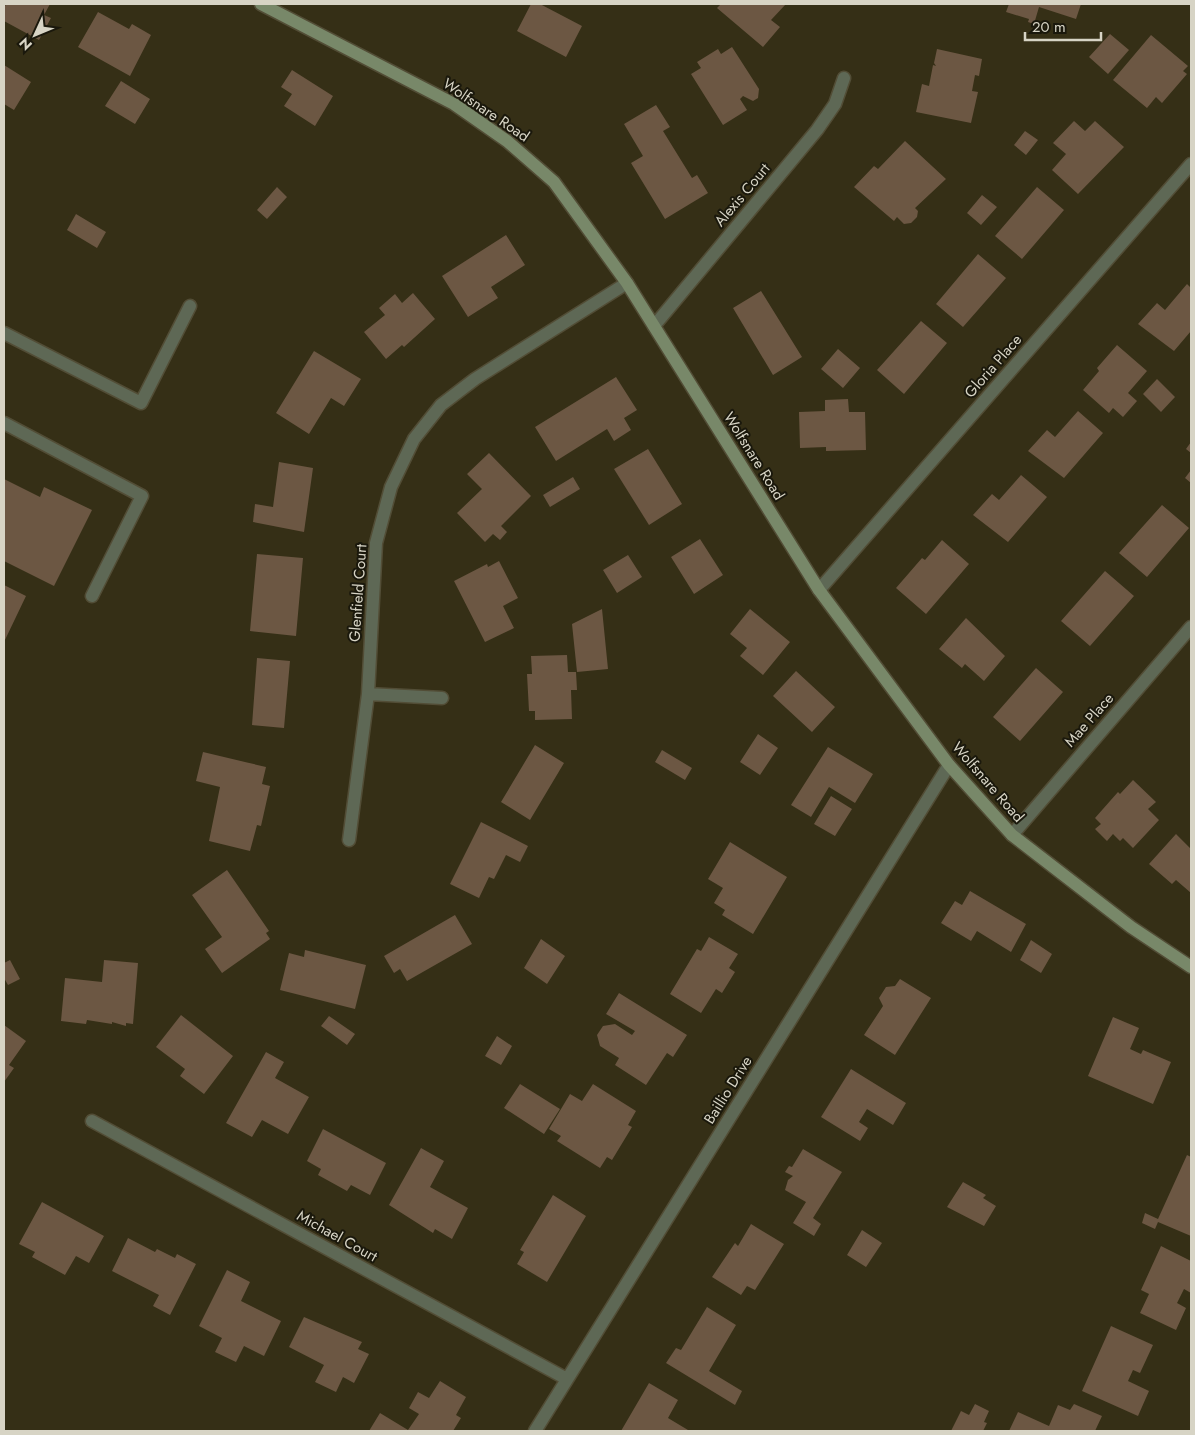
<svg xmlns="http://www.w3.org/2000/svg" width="1195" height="1435" font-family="Jost,sans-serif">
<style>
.building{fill:#6c5743}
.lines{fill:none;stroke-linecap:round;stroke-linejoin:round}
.lane-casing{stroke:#524d36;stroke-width:15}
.street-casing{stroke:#524d36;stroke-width:15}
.secondary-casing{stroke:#524d36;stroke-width:15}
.lane{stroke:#5e6855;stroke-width:12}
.street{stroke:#5e6855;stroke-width:12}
.secondary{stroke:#788869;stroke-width:12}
.labels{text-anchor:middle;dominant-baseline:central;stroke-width:4;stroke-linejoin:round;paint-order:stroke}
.street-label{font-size:15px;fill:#d7d4c5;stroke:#1a180c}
</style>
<rect width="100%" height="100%" fill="#352f16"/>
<path class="building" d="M6,4H50L44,15L51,18L39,40L4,21V8Z
M531,4H540L582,26L566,57L517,31Z
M721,4H786L771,20L780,27L763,47L717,8Z
M1009,4H1081L1076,19L1039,7L1034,24L1028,22L1029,19L1006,12Z
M98,12L129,29L132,24L151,35L130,76L78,47Z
M1110,34L1129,50L1108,74L1089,57Z
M1151,35L1188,66L1183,71L1187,74L1162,103L1156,97L1147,108L1113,80Z
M732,47L759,89L758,98L753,101L743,96L740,99L747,110L723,125L691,74L701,68L697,62L718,49L721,54Z
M937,49L982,59L979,76L975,75L972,91L978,92L971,123L916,112L922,84L929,86L933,65L936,66L934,63Z
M4,65L31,82L14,110L4,104Z
M292,70L333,96L315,126L284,106L292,94L281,87Z
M121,81L150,99L135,124L105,106Z
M656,105L670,127L663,131L692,178L697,175L708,193L665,219L631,163L643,156L624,124Z
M1074,121L1085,131L1095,121L1124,147L1078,194L1052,170L1066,154L1053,143Z
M1025,131L1038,140L1026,155L1014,145Z
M905,141L946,179L915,208L918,211L917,217L911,223L904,224L897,217L894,221L854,187L874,166L878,169Z
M277,187L287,197L267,219L257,210Z
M1037,187L1064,210L1022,259L995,236Z
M982,195L997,207L981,225L967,213Z
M76,214L106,232L97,248L67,230Z
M506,235L525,265L491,287L498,298L468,317L442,276Z
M978,254L1006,278L963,327L936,304Z
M1187,284L1191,288V331L1174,351L1138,324L1157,303L1165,310Z
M761,291L802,357L773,375L733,308Z
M413,293L435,319L404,347L402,345L386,359L364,332L385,315L379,308L395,294L402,303Z
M921,321L947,343L904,394L877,370Z
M1117,345L1147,371L1128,393L1137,401L1123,417L1113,408L1109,413L1083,390L1099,371L1097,368Z
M838,349L860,368L843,388L821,369Z
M314,351L361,379L344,406L331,398L309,434L276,413Z
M616,377L637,410L624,418L631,430L614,441L607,429L556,461L535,427Z
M1157,379L1175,397L1161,412L1143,394Z
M848,399L849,412H865L866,450L826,451V447L800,448L799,412L825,411V400Z
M1078,411L1103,433L1064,478L1028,451L1047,430L1055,437Z
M1191,442V453L1186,449Z
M648,449L682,504L649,525L614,469Z
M489,453L531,496L501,526L507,532L500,540L493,534L485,542L457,513L482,489L467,474Z
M279,462L313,468L304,532L253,522L255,504L273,507Z
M1191,470V483L1185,478Z
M1021,475L1047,497L1008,542L973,515L992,494L999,500Z
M573,477L580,489L550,507L543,495Z
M4,479L40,497L44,487L92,510L54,586L4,561Z
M1162,505L1189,528L1147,577L1119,553Z
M700,539L723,575L694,594L671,557Z
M942,540L969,564L926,614L896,588L922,558L925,560Z
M257,554L303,558L296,636L250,631Z
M628,555L642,577L617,593L603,570Z
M499,561L518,598L503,606L514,628L485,642L454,581L487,564L488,567Z
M1105,571L1134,596L1090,646L1061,621Z
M4,585L26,596L4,642Z
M602,609L608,669L577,672L572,624Z
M750,609L790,642L763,675L740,656L747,648L730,634Z
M966,618L1005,656L984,681L965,664L962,668L939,649Z
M567,655L568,672H576L577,690H571L572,719L535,720V711H529L527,674H532L531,656Z
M257,658L290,661L284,728L252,725Z
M1036,668L1063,692L1020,741L993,717Z
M796,671L835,707L812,732L773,696Z
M758,734L778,748L760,775L740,762Z
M535,745L564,763L530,820L501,802Z
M828,747L873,774L855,803L829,787L811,817L791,805Z
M662,750L692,768L685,780L655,762Z
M203,752L266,767L262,784L270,786L261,826L257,825L250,851L209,841L220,787L196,781Z
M1133,780L1156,802L1148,809L1159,820L1133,848L1123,838L1120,841L1113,834L1107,841L1095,829L1101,824L1095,818L1118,792L1120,794Z
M831,796L852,809L835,836L814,824Z
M481,822L528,846L520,862L506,855L494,879L489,877L479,898L450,884Z
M1176,834L1191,849V893L1176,880L1172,884L1149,864Z
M730,842L787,877L753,934L722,915L725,910L714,903L723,888L708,879Z
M227,870L269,931L266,933L270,939L222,973L205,949L222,937L192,895Z
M970,891L1026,924L1011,952L977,931L971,941L941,923L955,901L962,905Z
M455,915L472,944L407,981L400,969L394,973L384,956Z
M709,937L738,954L729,968L735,972L722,993L716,989L701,1013L670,994L697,949L701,951Z
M541,939L565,956L547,984L524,968Z
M1031,940L1052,954L1041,973L1020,960Z
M305,950L366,965L355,1009L280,990L289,953L304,957Z
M10,960L20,979L8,985L4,978V963Z
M104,960L138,963L133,1024L126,1023V1026L112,1022V1024L87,1020L86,1024L61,1021L65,978L102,982Z
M900,979L931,998L895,1055L864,1035L883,1006L879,998L886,987L895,986Z
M619,993L687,1035L673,1057L667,1053L646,1085L615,1065L619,1058L600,1046L597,1035L603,1026L615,1024L632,1035L635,1031L606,1014Z
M181,1015L233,1056L204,1094L180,1076L185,1069L156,1047Z
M329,1016L355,1034L347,1045L321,1026Z
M1113,1017L1139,1028L1130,1049L1141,1054L1143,1050L1171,1062L1153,1104L1088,1076Z
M4,1025L26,1041L9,1065L14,1068L4,1082Z
M497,1036L512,1046L501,1065L485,1056Z
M266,1052L284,1062L275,1078L309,1097L288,1134L262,1120L252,1137L226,1123Z
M851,1069L906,1103L893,1125L867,1109L859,1122L868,1128L860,1141L821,1117Z
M520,1084L560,1109L544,1134L504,1108Z
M593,1084L636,1111L628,1125L632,1127L612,1160L607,1157L600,1168L557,1141L561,1136L549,1129L570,1094L582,1101Z
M323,1129L386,1163L370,1195L351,1185L347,1191L318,1175L321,1169L307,1161Z
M421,1148L444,1161L430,1187L468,1208L452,1239L435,1229L433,1233L389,1205Z
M803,1149L842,1172L813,1218L821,1224L814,1236L793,1223L806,1202L785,1190L788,1180L793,1176L785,1172L789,1166L792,1167Z
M1187,1155L1191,1157V1236L1158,1222L1155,1229L1142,1223L1145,1213L1158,1219Z
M963,1182L986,1195L983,1198L996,1206L984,1226L947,1207Z
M553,1195L586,1216L547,1282L517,1264L524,1252L520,1250Z
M42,1202L104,1236L89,1263L76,1256L65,1275L32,1257L35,1252L19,1244Z
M751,1224L784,1244L755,1290L747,1286L741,1295L712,1277L735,1243L738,1246Z
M862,1230L882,1243L866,1267L847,1255Z
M128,1238L155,1252L157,1249L175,1258L177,1254L196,1264L170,1315L153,1306L159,1295L112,1271Z
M1161,1246L1191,1261V1293L1184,1289L1177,1303L1186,1308L1176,1330L1140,1313L1149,1294L1141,1290Z
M227,1270L250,1282L241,1301L281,1321L264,1356L244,1346L236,1362L215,1352L222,1338L199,1326Z
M707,1307L736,1325L709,1371L742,1391L735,1405L666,1363L676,1348L681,1350Z
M304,1317L362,1342L358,1349L369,1354L354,1383L343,1377L336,1392L315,1382L324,1365L289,1347Z
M1111,1326L1153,1345L1140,1373L1133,1370L1128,1381L1149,1391L1138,1416L1082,1391Z
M440,1381L466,1397L456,1415L461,1418L453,1431H369L380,1413L408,1430L419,1414L409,1408L418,1392L429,1398Z
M649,1383L678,1400L668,1418L688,1430L687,1431H621Z
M975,1404L989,1411L984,1422L987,1423L983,1431H951L961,1411L969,1415Z
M1074,1404L1102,1416L1095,1431H1009L1018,1412L1049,1426L1058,1405L1070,1410Z"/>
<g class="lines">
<defs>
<path id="lane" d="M4,333L141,403L190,306
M4,423L142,496L92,596"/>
<path id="street" d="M654,326L817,130L835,104L844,78
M819,590L1191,164
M368,694L442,698
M1012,835L1191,627
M349,840L368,694L376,543L391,487L414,439L441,405L475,379L627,283
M92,1121L567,1379
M535,1431L949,765"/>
<path id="secondary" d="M261,4L454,104L507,141L554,182L627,283L819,590L949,765L1012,835L1131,927L1191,967"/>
</defs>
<use href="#lane" class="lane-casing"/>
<use href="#street" class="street-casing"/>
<use href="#secondary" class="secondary-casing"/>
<use href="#lane" class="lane"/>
<use href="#street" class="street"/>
<use href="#secondary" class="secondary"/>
</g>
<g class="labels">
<g class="street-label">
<text transform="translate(486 110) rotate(34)">Wolfsnare Road</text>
<text transform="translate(742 195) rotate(-50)">Alexis Court</text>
<text transform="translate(993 366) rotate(-49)">Gloria Place</text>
<text transform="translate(754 456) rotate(58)">Wolfsnare Road</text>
<text transform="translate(358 593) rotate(-86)">Glenfield Court</text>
<text transform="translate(1089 720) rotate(-49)">Mae Place</text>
<text transform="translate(988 782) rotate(49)">Wolfsnare Road</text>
<text transform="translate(728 1090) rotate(-58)">Baillio Drive</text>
<text transform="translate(337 1236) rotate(29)">Michael Court</text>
</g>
</g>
<rect width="1195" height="1435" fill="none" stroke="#d7d4c5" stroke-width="10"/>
<g transform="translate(35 35) rotate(226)" stroke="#1a180c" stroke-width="4" paint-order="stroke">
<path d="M0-4L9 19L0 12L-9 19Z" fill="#d7d4c5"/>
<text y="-8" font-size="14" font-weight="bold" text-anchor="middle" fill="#d7d4c5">N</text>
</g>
<path d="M1025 32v8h76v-8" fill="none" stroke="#d7d4c5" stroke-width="2.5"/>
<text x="1032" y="32" font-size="15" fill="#d7d4c5" stroke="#1a180c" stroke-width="4" paint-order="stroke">20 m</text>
</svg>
